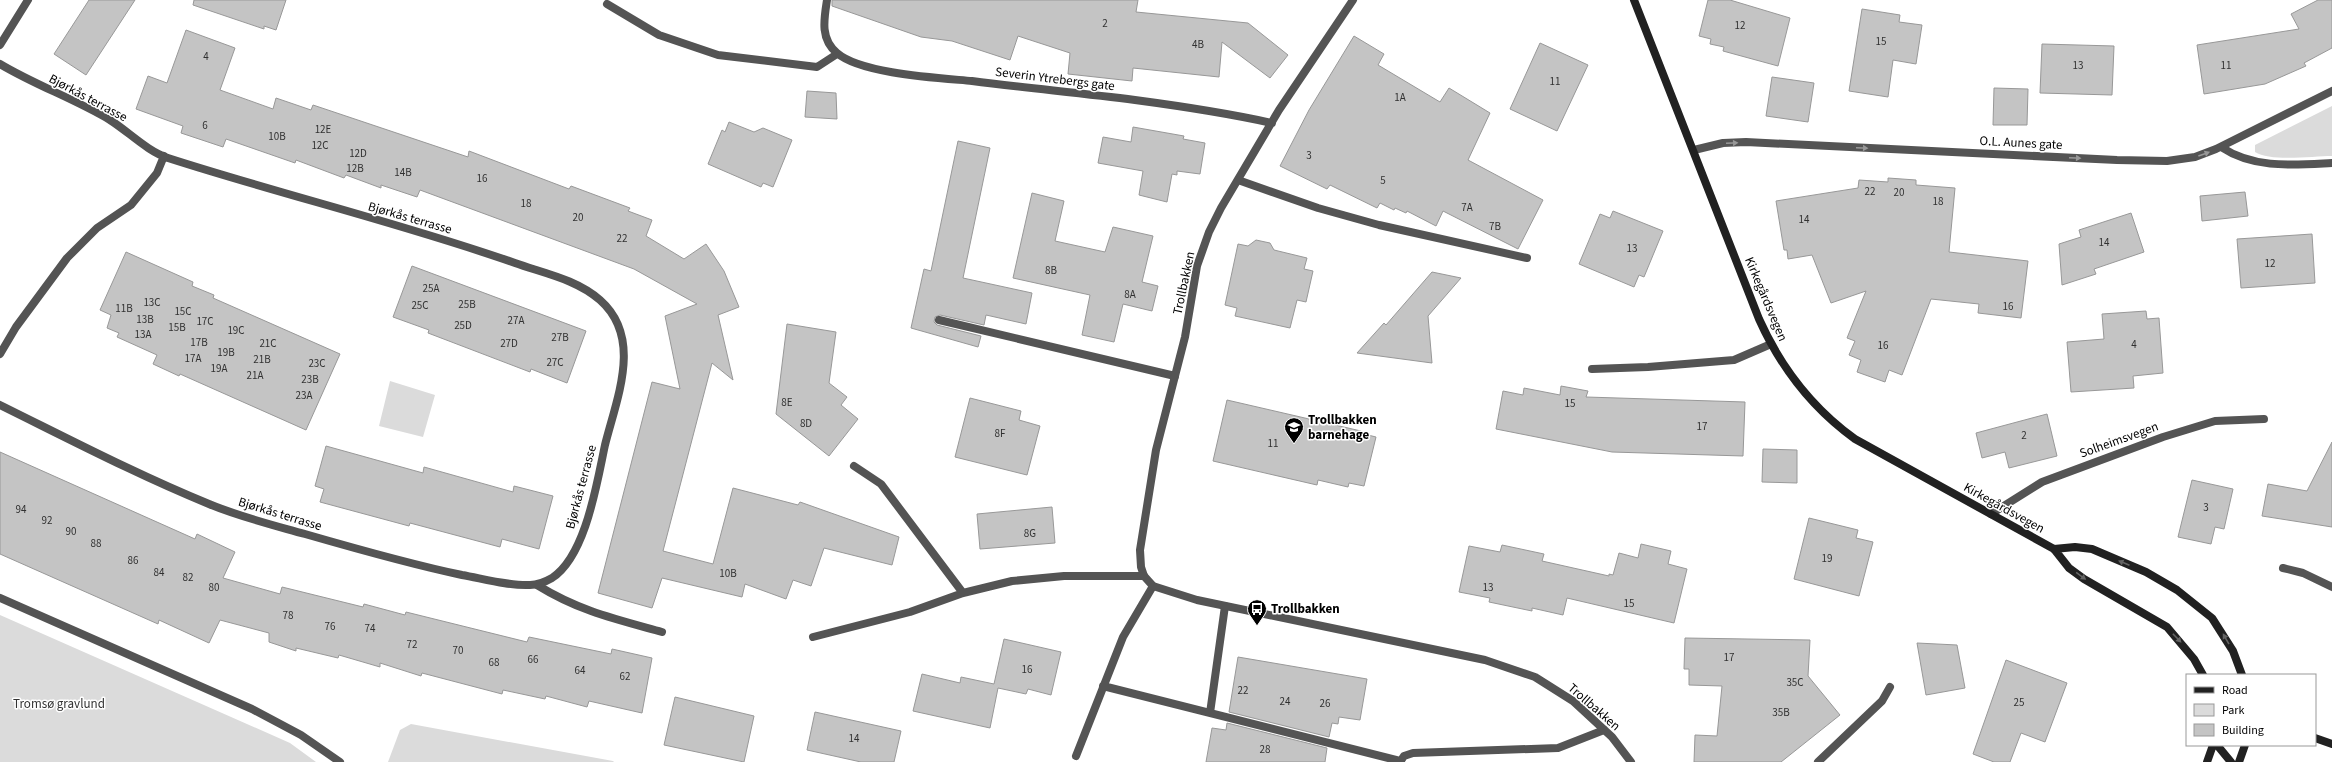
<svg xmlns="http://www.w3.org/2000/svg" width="2332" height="762" font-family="'Source Sans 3',sans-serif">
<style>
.green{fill:#dbdbdb}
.building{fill:#c4c4c4;stroke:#989898}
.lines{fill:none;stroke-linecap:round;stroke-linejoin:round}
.lane{stroke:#545454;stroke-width:8}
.street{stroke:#545454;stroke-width:8}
.secondary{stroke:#212121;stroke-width:8}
.oneway{fill:#989898}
.oneway2{fill:#646464}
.labels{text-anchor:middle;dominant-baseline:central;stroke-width:3;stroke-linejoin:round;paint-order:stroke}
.number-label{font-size:11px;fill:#313131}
.street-label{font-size:13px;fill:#000;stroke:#fff}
.poi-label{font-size:13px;font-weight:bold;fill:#000;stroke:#fff;text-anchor:start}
.park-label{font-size:13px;fill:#323232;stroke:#fff}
</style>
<rect width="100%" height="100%" fill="#fff"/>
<path class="green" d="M2332,106V156C2313,156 2270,162 2255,152V145Z
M390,381L435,395L423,437L379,426Z
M0,615L290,743L316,762H0Z
M411,724L613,761L614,762H388L400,730Z"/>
<path class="building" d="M89,0H135L86,75L54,54Z
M194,0H286L276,30L264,26V29L193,5Z
M832,0H1138L1136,12L1248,23L1288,55L1270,78L1222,42L1219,77L1133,68L1132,81L1068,74L1070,53L1018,36L1010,60L952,41L921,37L832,6Z
M1708,0H1730L1790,18L1778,66L1723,51L1724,47L1710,44L1711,39L1699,36Z
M2318,0H2332V48L2304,63L2306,66L2265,84L2204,94L2197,45L2299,29L2291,14Z
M1862,9L1900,15L1899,22L1922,25L1916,64L1893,60L1888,97L1849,91Z
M186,30L235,48L220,90L273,109L276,98L311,110L313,105L468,157L469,151L569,189L571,186L630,208L628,211L652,220L646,236L684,259L706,244L724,271L739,307L718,315L733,380L712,363L663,551L713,564L733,488L798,505L800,502L899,537L892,565L824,548L811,586L793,580L786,599L745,584L742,597L662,578L652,608L598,593L652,382L680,389L665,316L697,304L634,269L420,190L417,197L381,185V188L346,175L344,178L296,160L295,163L226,139L223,147L181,133L183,126L136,109L148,76L167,83Z
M1354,36L1384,54L1378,65L1440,102L1449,88L1490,113L1468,160L1543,200L1518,249L1443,211L1436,226L1407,211L1406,213L1395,208L1394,210L1380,203L1377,208L1330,185L1327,189L1280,166L1309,110Z
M1540,43L1588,65L1557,131L1510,109Z
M2042,44L2114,46L2112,95L2040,93Z
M1772,77L1814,83L1808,122L1766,116Z
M1994,88L2028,89L2027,125H1993Z
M807,91L836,93L837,119L805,117Z
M729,122L754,132L763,128L792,140L773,187L763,183L761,187L708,164L722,130L725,132Z
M1133,127L1184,136L1183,139L1205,143L1200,174L1177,171V175L1172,174L1167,202L1139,195L1143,171L1098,163L1103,137L1131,142Z
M958,141L990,148L963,278L1032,293L1026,324L986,315L984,325L940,315L935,317L934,322L937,325L981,336L978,347L911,328L924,269L931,271Z
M1888,178L1916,180V185L1955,188L1949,252L2028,261L2021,318L1978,313L1979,304L1931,299L1902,375L1889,370L1885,382L1857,372L1861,360L1849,355L1855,341L1847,338L1866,291L1831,303L1812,255L1788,259L1787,250H1784L1776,201L1858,188L1859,180L1888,182Z
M2245,192L2248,216L2202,221L2200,196Z
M1032,193L1064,201L1055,241L1105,252L1113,227L1153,236L1142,282L1158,286L1152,311L1123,304L1114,342L1082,335L1090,295L1013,278Z
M1613,211L1663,231L1644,277L1639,275L1634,287L1579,264L1600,214L1610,218Z
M2131,213L2144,252L2094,269L2096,274L2062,285L2059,244L2081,237L2079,230Z
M2312,234L2315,283L2241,288L2237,239Z
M1256,240L1270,243L1274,250L1307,258L1304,269L1313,271L1306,302L1297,300L1290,328L1235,316L1237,308L1225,305L1238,244L1248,246Z
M126,252L193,282L192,286L214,295L213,298L340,354L306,430L180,374L179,376L153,364L157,355L117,337L119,333L107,328L111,315L100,310Z
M412,266L586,331L567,383L531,369L530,372L428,333L429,330L393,317Z
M1432,272L1461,278L1428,316L1432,363L1357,353L1384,323L1386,325Z
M2146,311L2147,319L2159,318L2163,373L2133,376L2134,388L2071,392L2067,342L2104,339L2102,314Z
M787,324L836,332L829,383L847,397L841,405L858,419L829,456L776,414Z
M1561,386L1588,391L1586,397L1745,402L1743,456L1612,452L1496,429L1503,391L1523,395L1524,388L1560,395Z
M970,398L1021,411L1019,420L1040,426L1027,475L955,457Z
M1227,400L1361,431L1360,433L1376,437L1364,486L1349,483L1348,487L1318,480L1317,485L1213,461Z
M2047,414L2057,456L2009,468L2005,452L1982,458L1976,433Z
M2332,442V527L2262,516L2268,484L2307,491Z
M326,446L423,473L424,467L513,492L514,486L553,496L539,549L502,539L500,547L410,523L409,526L320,502L324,489L315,486Z
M1763,449L1797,450V483L1762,482Z
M0,452L195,539L197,534L235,552L223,578L280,594L282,587L363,607L364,604L405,615L406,612L527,642L529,637L611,654L612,649L652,658L642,713L589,701L587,707L546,696L545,699L503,690L502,694L422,673L421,676L380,663V667L339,655L338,658L296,648V651L269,642V633L220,620L209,643L159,620L158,624L0,554Z
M2192,480L2233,489L2224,529L2215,527L2211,544L2178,537Z
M1052,507L1055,543L980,549L977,514Z
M1809,518L1858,530L1856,538L1873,542L1859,596L1794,579Z
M1641,544L1671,551L1668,564L1687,569L1674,623L1567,598L1563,615L1532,608V611L1489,602L1490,598L1459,592L1469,546L1500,552L1502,545L1544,554L1542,561L1609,576V574L1613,575L1619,553L1638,558Z
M1685,638L1810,640L1808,676L1840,715L1781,762H1694L1695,735L1717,736L1722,686L1689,685V669H1684Z
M1004,639L1061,652L1051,695L1028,689L1026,694L998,688L990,728L913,711L922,674L960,683L961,677L994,684Z
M1917,643L1957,645L1965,688L1926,695Z
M1238,657L1367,679L1360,720L1339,717L1338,724L1332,723L1329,737L1229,712Z
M2006,660L2067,683L2045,742L2021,733L2010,762H1994L1973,754Z
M675,697L754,716L744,762L664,745Z
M815,712L901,731L894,762H861L807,750Z
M1227,723L1327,748L1325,762H1206L1212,728L1226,730Z"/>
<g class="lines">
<path class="lane" d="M607,4L659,35L718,55L817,67L837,54
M1238,180L1318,208L1379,225L1527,258
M939,320L1175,376
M1592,369L1648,367L1734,360L1771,344
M854,466L881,484L963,593
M2283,568L2303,573L2332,587
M537,585C579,611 615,619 662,632
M0,598L252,709L301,735L340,762
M813,637L910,612L963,593L1012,581L1064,576H1144
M1103,686L1400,761
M1210,713L1225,606
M1076,756L1123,637L1153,586
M1400,762L1404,756L1413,753L1558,748L1604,730
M1818,762L1882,701L1890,687"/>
<path class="street" d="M827,0C824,19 820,39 837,53C861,74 940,78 972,81C1026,88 1081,93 1135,100C1180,106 1227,113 1272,123
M1353,0L1279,110L1221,208L1209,232L1197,266L1185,337L1156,450L1140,550L1141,567L1144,576L1153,586L1197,600L1485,660L1535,677L1573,701L1612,737L1631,762
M0,45L28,0
M0,64C35,85 75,99 110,120C129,132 147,151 168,158C283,195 401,223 515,263C543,273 576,279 600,300C643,338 617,397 605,445C597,482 586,556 552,578C545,582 538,585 530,585C508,586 484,579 462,575C409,564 357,549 305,534C273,525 240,517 209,504C138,475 69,439 0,405
M2221,147C2254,169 2293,165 2332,163
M1694,150L1723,143L1746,142L2117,160L2167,161L2195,157L2216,149L2332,91
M0,354L16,327L67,258L97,228L131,205L157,173L164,156
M1991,514L2042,482L2163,437L2215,421L2264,419"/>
<path class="secondary" d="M1634,0L1759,319C1781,368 1812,408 1855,439L2054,549L2069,568L2084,579L2167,627L2194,659L2203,675
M2054,549L2075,547L2092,549L2146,572L2177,590L2212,618L2233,651L2242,675
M2315,738L2332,744
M2217,745L2231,762
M2207,762L2213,745
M2239,762L2245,745"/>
</g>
<defs><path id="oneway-solid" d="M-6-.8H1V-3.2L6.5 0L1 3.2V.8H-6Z"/></defs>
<g class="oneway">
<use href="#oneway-solid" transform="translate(1732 143) rotate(-3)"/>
<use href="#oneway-solid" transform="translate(1862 148) rotate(2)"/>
<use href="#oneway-solid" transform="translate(2204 154) rotate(-20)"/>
<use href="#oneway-solid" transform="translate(2075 158) rotate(3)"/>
</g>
<g class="oneway2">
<use href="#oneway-solid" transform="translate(2124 563) rotate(-157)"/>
<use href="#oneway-solid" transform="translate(2081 576) rotate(36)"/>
<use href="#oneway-solid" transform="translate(2177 638) rotate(46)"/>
<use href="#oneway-solid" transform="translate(2226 639) rotate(-120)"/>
</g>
<defs>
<symbol id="school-pin" viewBox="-11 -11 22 30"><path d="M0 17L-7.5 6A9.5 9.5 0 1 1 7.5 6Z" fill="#000" stroke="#fff"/><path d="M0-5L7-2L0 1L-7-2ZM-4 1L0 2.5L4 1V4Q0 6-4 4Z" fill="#fff"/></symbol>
<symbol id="bus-pin" viewBox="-11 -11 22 30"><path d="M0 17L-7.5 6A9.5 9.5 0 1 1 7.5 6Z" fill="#000" stroke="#fff"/><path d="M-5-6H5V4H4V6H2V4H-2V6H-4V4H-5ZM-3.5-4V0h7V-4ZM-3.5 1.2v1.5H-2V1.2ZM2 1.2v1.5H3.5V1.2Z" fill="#fff"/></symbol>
</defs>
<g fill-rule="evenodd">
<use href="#school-pin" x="1283" y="416" width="22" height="30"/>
<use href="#bus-pin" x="1246" y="598" width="22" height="30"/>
</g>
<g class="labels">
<g class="number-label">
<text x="1105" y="23">2</text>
<text x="1740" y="25">12</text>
<text x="1881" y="41">15</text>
<text x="1198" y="44">4B</text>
<text x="206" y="56">4</text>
<text x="2078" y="65">13</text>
<text x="2226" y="65">11</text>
<text x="1555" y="81">11</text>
<text x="1400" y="97">1A</text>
<text x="205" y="125">6</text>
<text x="323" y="129">12E</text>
<text x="277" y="136">10B</text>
<text x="320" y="145">12C</text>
<text x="358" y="153">12D</text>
<text x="1309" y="155">3</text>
<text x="355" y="168">12B</text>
<text x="403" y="172">14B</text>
<text x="482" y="178">16</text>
<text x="1383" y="180">5</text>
<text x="1870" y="191">22</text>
<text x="1899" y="192">20</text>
<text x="1938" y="201">18</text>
<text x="526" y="203">18</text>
<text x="1467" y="207">7A</text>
<text x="578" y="217">20</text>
<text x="1804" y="219">14</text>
<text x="1495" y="226">7B</text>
<text x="622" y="238">22</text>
<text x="2104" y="242">14</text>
<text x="1632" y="248">13</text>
<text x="2270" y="263">12</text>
<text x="1051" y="270">8B</text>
<text x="431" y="288">25A</text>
<text x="1130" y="294">8A</text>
<text x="152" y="302">13C</text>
<text x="467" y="304">25B</text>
<text x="420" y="305">25C</text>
<text x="2008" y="306">16</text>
<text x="124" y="308">11B</text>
<text x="183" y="311">15C</text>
<text x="145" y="319">13B</text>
<text x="516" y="320">27A</text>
<text x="205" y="321">17C</text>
<text x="463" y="325">25D</text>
<text x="177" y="327">15B</text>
<text x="236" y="330">19C</text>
<text x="143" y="334">13A</text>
<text x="560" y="337">27B</text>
<text x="199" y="342">17B</text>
<text x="268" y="343">21C</text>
<text x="509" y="343">27D</text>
<text x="2134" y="344">4</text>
<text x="1883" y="345">16</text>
<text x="226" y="352">19B</text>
<text x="193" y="358">17A</text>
<text x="262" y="359">21B</text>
<text x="555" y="362">27C</text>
<text x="317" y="363">23C</text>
<text x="219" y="368">19A</text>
<text x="255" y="375">21A</text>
<text x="310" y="379">23B</text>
<text x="304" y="395">23A</text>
<text x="787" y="402">8E</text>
<text x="1570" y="403">15</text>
<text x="806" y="423">8D</text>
<text x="1702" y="426">17</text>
<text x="1000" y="433">8F</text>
<text x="2024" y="435">2</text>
<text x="1273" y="443">11</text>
<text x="2206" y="507">3</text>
<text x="21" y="509">94</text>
<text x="47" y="520">92</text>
<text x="71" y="531">90</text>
<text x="1030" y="533">8G</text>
<text x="96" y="543">88</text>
<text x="1827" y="558">19</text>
<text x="133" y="560">86</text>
<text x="159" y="572">84</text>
<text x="728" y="573">10B</text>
<text x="188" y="577">82</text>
<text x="214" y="587">80</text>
<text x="1488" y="587">13</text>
<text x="1629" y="603">15</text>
<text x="288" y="615">78</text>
<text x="330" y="626">76</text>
<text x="370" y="628">74</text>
<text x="412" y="644">72</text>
<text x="458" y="650">70</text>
<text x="1729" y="657">17</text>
<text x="533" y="659">66</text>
<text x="494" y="662">68</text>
<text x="1027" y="669">16</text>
<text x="580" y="670">64</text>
<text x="625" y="676">62</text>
<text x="1795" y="682">35C</text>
<text x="1243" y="690">22</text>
<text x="1285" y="701">24</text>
<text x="2019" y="702">25</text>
<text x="1325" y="703">26</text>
<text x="1781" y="712">35B</text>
<text x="854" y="738">14</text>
<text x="1265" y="749">28</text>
</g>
<g class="street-label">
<text transform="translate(1055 79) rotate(7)">Severin Ytrebergs gate</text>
<text transform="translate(88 98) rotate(28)">Bjørkås terrasse</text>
<text transform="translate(2021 143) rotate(3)">O.L. Aunes gate</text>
<text transform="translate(410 218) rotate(16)">Bjørkås terrasse</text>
<text transform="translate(1184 283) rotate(-78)">Trollbakken</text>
<text transform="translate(1766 299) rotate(67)">Kirkegårdsvegen</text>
<text transform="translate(2119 440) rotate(-20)">Solheimsvegen</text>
<text transform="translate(581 487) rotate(-75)">Bjørkås terrasse</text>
<text transform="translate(2004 508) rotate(29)">Kirkegårdsvegen</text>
<text transform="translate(280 514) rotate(17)">Bjørkås terrasse</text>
<text transform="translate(1594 707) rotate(41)">Trollbakken</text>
</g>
<g class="poi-label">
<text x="1308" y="420">Trollbakken<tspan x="1308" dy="15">barnehage</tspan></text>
<text x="1271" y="609">Trollbakken</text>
</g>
<g class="park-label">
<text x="59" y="704">Tromsø gravlund</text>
</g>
</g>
<rect x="2186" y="674" width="130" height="72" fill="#ffffff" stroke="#999999"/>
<rect x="2194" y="687" width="20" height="6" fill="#212121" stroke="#999999"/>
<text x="2222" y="694" font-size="12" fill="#000000">Road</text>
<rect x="2194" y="704" width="20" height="12" fill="#dbdbdb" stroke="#999999"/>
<text x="2222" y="714" font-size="12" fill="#000000">Park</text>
<rect x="2194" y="724" width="20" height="12" fill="#c4c4c4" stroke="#999999"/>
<text x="2222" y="734" font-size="12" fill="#000000">Building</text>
</svg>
